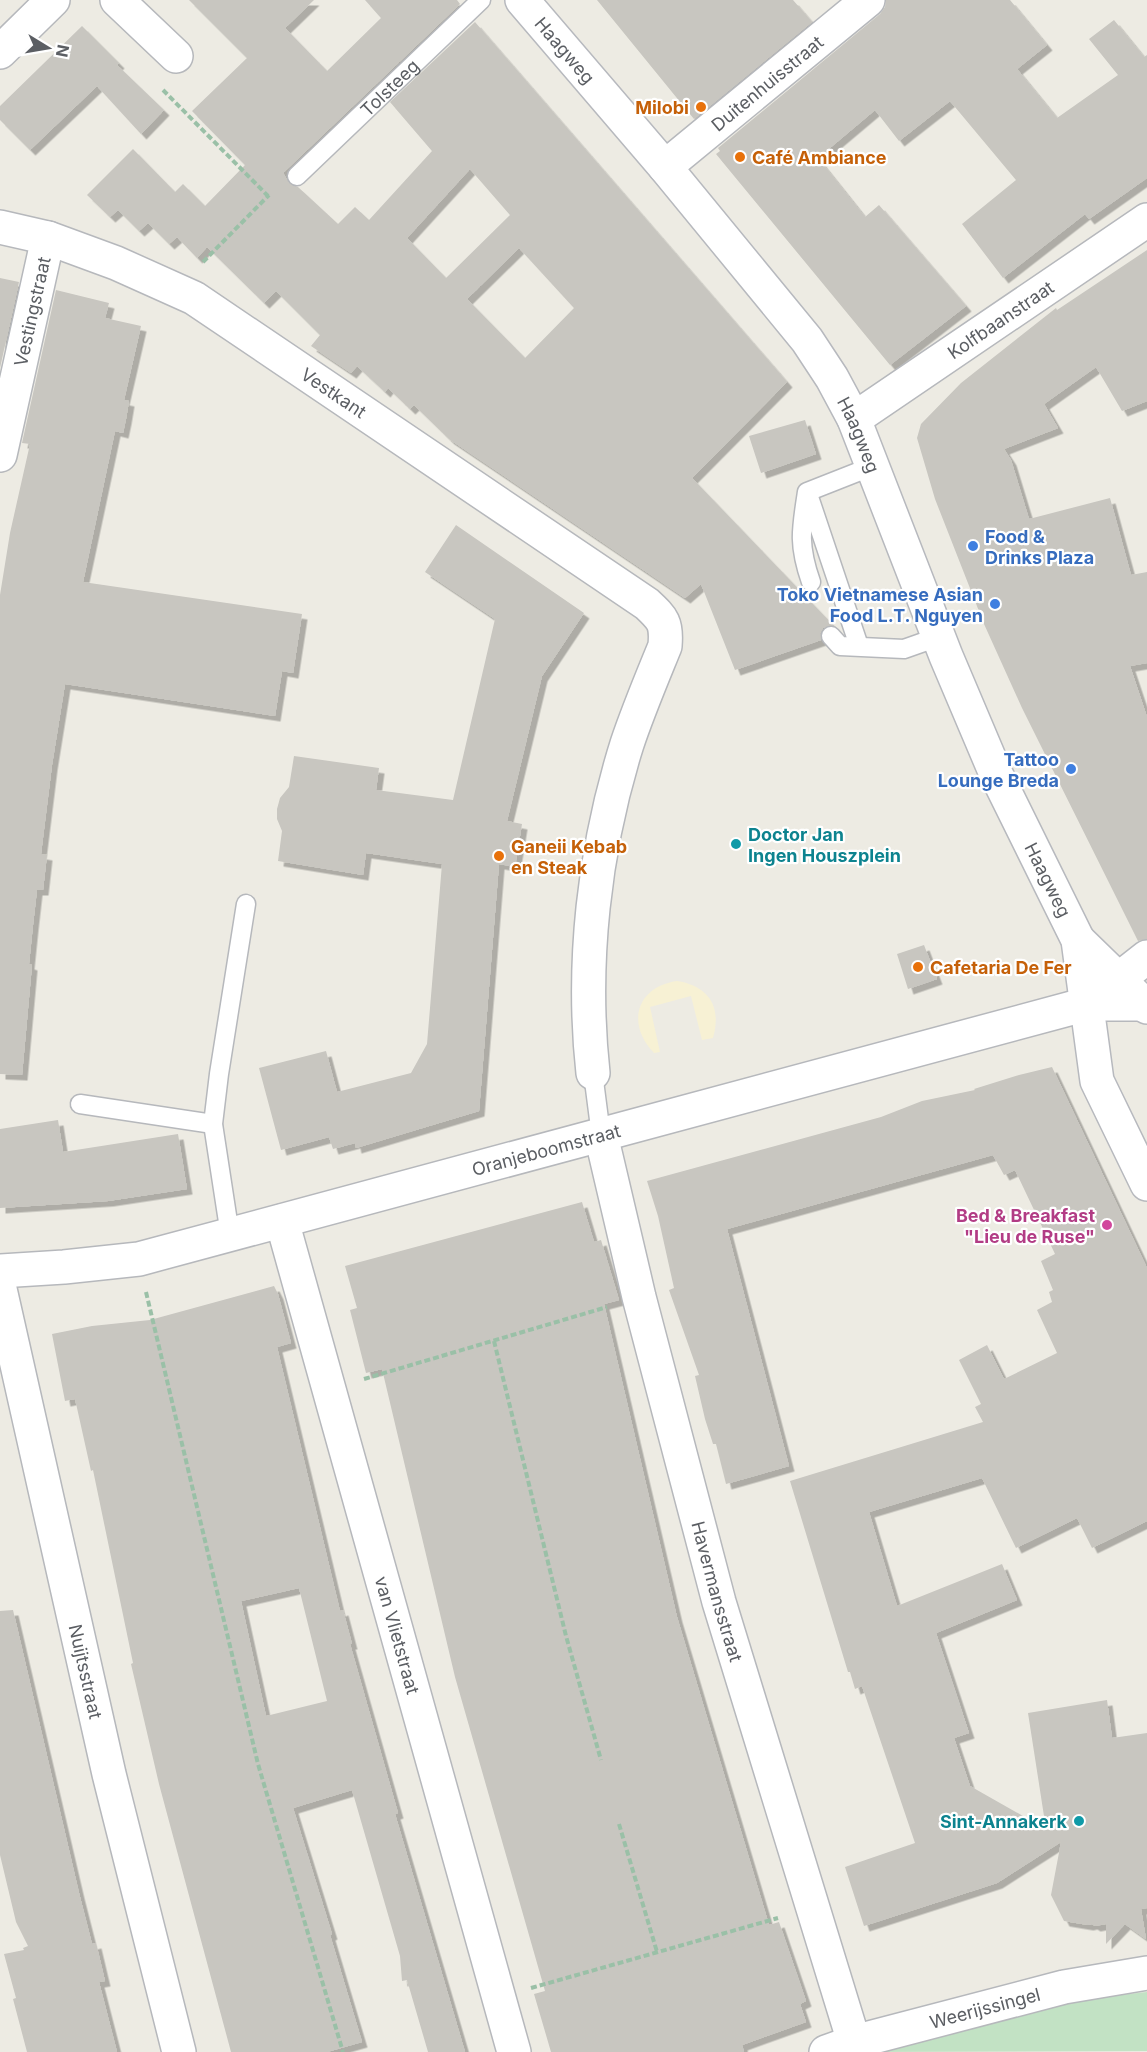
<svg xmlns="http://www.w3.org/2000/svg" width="1147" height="2052" font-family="Inter,sans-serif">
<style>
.green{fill:#c2e2c4}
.sand{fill:#f7f1d4}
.building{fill:#c8c6c0;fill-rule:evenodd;filter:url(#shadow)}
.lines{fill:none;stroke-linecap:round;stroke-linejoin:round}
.service-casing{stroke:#b6b8bc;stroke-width:21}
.minor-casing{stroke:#b6b8bc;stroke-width:36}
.tertiary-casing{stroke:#b6b8bc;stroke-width:36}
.secondary-casing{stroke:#b7b9be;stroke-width:36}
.path{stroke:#9ac0a7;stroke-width:4;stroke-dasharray:6 3;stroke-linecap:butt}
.service{stroke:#fff;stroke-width:18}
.minor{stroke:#fff;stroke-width:33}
.tertiary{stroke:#fff;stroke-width:33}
.secondary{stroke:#fff;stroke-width:33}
.food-dot{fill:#e8710a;stroke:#fff;stroke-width:2}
.shop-dot{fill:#3f7fe0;stroke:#fff;stroke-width:2}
.culture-dot{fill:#0f9aa8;stroke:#fff;stroke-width:2}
.hotel-dot{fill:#d1479c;stroke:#fff;stroke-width:2}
.labels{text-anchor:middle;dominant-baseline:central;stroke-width:4.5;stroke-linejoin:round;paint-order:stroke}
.street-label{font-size:18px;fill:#5b5e63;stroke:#fff}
.food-label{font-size:18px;font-weight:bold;fill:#c56008;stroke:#fff;text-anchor:start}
.shop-label{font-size:18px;font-weight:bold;fill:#366cbe;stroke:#fff;text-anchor:end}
.culture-label{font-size:18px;font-weight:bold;fill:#0d838f;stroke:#fff;text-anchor:start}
.hotel-label{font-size:18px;font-weight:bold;fill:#b23c85;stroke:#fff;text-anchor:end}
</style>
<defs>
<filter id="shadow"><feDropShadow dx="5.5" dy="5.5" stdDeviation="0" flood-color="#0004"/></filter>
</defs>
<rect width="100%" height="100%" fill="#edebe3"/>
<path class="green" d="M1147,1992V2051L857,2052L1065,2001Z"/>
<path class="sand" d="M677,981C709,986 722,1007 713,1038L702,1040L691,996L650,1007L660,1052L654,1053C626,1024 636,987 677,981Z"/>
<path class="building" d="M189,0H314L285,28L327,71L381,18L365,0H457L460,4L283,173L289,183L298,187L338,224L355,207L369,220L432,151L390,102L475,22L787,382L692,478L833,625L823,628L820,633L821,640L735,670L701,584L685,598L449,439L414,405L410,409L388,388L385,392L357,366L351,373L311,346L320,335L276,291L264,303L207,247L197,258L177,237L169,244L148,223L139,231L118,210L110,217L87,195L133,149L175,192L183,184L205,206L245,165L192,111L247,58ZM470,169L510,215L446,278L407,238ZM519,248L574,308L525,358L467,299Z
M597,0H793L812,22L694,119Z
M886,0H1010L1047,45L1017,69L1057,118L1118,75L1089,39L1114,20L1144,57L1147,55V178L1089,219L1085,214L1003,278L962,224L1016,180L950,101L899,141L875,110L818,158L865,217L879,205L966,306L890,365L716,154L720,151L718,148L880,14L885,7Z
M82,26L119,63L117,65L164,110L141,134L97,86L30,150L0,120V106Z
M1147,250V401L1122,411L1096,367L1044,404L1058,428L1004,449L1011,460L1029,519L1110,498L1131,575L1147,572V663L1130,666L1147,717V939L1138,941L1022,708L984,624L935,499L917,438L921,424L961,383L1056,308L1057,310Z
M0,278L19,282L0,368Z
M56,290L109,303L105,318L141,326L124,400L129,401L126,419L123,433L115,431L83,582L302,614L293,673L282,671L275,716L65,684L52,765L41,854L47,855L43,890H37L33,925L29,964L32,965L22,1075L0,1074V595L10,533L30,444L22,443Z
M805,420L816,454L761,473L749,436Z
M456,525L584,613L542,676L507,821L522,824L515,867L499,864L479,1111L356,1148L355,1143L333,1149L329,1137L281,1150L259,1068L326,1051L337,1092L411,1073L427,1044L442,864L366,853L363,875L278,861L282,831L277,819V809L280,798L289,787L294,756L379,768L376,790L453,800L495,619L425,572Z
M924,945L937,979L908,989L897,954Z
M1052,1067L1147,1268V1521L1092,1548L1077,1518L1016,1548L982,1478L869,1512L897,1606L1002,1564L1017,1600L936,1633L969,1733L954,1738L970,1786L1046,1829L1028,1713L1107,1700L1112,1738L1147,1733V1908L1141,1909L1146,1939L1125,1924L1106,1944V1924L1095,1926L1092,1924L1088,1925L1064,1921L1051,1895L1061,1842L997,1883L864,1926L845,1867L915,1843L862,1686L855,1689L850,1672H848L790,1481L983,1422L975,1407L981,1404L959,1360L987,1345L1004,1379L1057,1353L1037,1310L1052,1302L1049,1292L1053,1290L1041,1261L1055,1254L1015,1170L1004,1175L993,1155L727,1229L789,1466L726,1484L716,1444H713L705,1419L695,1376L699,1375L669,1290L674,1288L658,1216L647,1181L881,1117L922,1101L975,1090L974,1089L1019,1075Z
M58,1120L63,1152L178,1134L187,1189L108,1201L0,1208V1129Z
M582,1202L594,1242L601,1240L619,1300L604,1304L677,1617L769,1925L779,1922L806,2001L800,2004L806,2022L742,2045L744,2052H551L534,1994L545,1991L455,1677L382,1369L366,1373L350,1310L357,1308L345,1266Z
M274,1286L278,1294L291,1343L277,1347L340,1611L343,1610L352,1644H350L398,1813L395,1814L465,2052H428L407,1980L402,1981L400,1956L352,1790L293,1808L332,1934L330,1935L362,2042L327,2052H231L159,1784L131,1664L133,1663L93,1470L91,1471L75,1399L65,1401L52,1334L92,1326L150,1320ZM299,1588L327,1701L266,1716L241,1601Z
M13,1610L79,1893L92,1944L96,1943L105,1981L99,1982L117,2052H27L13,1999L16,1998L4,1954L24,1950L23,1948L28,1946L16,1922L0,1855V1611Z"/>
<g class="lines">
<defs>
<g id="service">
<path id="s1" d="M297,176L481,0"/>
<path d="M808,494L859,646"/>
<path d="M811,582C798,545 801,530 807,492L873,466"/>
<path d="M831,636L840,646L904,649L938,637"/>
<path d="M593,1073L601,1135"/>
<path d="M80,1104L213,1124"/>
<path d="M230,1235L213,1124L219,1074L246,904"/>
</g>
<g id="minor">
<path d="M117,0L176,56"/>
<path d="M0,52L53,0"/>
<path id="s2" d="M665,167L868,0"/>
<path id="s3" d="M0,227L48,238L116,263L194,298L647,604C663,619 667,623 665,646C652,678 638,711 627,744C594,849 581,964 593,1073"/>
<path id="s4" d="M854,419L1147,220"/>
<path id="s5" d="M0,455L48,238"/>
<path d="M1096,997L1147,957"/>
<path id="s6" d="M601,1135L639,1297L719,1602L854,2042"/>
<path id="s7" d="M282,1221L514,2052"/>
<path id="s8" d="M0,1271L64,1267L139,1259L1087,1004H1147"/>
<path id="s9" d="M0,1289L109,1774L179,2052"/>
</g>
<g id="tertiary">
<path id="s10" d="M826,2052L854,2042L1064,1987L1147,1973"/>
</g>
<g id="secondary">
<path id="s11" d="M522,0L665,167L807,340L832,378L854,419L946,656L996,774L1078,940L1097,1081L1147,1184"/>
<path d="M1078,940L1147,1007"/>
</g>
</defs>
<use href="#service" class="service-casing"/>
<use href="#minor" class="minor-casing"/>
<use href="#tertiary" class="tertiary-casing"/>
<use href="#secondary" class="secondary-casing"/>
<path class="path" d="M163,90L268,196
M203,262L269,195
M146,1292L258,1764L343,2052
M494,1341L566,1636L601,1760
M364,1379L607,1307
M619,1824L657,1952
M531,1988L778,1918"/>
<use href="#service" class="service"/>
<use href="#minor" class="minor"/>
<use href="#tertiary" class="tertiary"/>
<use href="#secondary" class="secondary"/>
</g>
<g class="food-dot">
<circle cx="701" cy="107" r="6"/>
<circle cx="740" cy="157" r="6"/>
<circle cx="499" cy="856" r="6"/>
<circle cx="918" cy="967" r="6"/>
</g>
<g class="shop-dot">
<circle cx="973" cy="546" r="6"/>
<circle cx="995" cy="604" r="6"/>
<circle cx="1071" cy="769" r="6"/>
</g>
<g class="culture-dot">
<circle cx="736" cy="844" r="6"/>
<circle cx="1079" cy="1821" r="6"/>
</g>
<circle class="hotel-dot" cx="1107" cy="1225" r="6"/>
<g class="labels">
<g class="street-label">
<text stroke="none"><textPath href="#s11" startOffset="66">Haagweg</textPath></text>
<text stroke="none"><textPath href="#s2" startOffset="132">Duitenhuisstraat</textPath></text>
<text stroke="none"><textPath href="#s1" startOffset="128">Tolsteeg</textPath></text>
<text stroke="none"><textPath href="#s5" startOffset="147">Vestingstraat</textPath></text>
<text stroke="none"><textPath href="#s4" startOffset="177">Kolfbaanstraat</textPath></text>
<text stroke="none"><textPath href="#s3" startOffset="376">Vestkant</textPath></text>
<text stroke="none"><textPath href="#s11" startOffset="552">Haagweg</textPath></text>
<text stroke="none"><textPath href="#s11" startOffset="1036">Haagweg</textPath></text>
<text stroke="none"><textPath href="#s8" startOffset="561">Oranjeboomstraat</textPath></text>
<text stroke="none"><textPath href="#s6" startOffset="471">Havermansstraat</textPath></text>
<text stroke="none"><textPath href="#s7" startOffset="430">van Vlietstraat</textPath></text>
<text stroke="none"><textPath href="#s9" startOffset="392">Nuijtsstraat</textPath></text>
<text stroke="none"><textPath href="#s10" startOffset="165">Weerijssingel</textPath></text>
</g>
<g class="food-label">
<text x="689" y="107" text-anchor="end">Milobi</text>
<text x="752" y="157">Café Ambiance</text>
<text x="511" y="846">Ganeii Kebab<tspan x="511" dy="21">en Steak</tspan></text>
<text x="930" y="967">Cafetaria De Fer</text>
</g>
<g class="shop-label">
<text x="985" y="536" text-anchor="start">Food &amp;<tspan x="985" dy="21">Drinks Plaza</tspan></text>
<text x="983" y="594">Toko Vietnamese Asian<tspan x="983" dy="21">Food L.T. Nguyen</tspan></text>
<text x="1059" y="759">Tattoo<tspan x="1059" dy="21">Lounge Breda</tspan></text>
</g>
<g class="culture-label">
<text x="748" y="834">Doctor Jan<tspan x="748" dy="21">Ingen Houszplein</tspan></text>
<text x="1067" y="1821" text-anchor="end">Sint-Annakerk</text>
</g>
<g class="hotel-label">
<text x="1095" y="1215">Bed &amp; Breakfast<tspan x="1095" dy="21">"Lieu de Ruse"</tspan></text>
</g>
</g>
<g transform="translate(48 48) rotate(101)" stroke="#ffffff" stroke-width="4.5" paint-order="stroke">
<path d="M0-4.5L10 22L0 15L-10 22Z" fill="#5b5e63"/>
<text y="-9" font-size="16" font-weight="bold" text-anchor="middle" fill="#5b5e63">N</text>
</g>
</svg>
